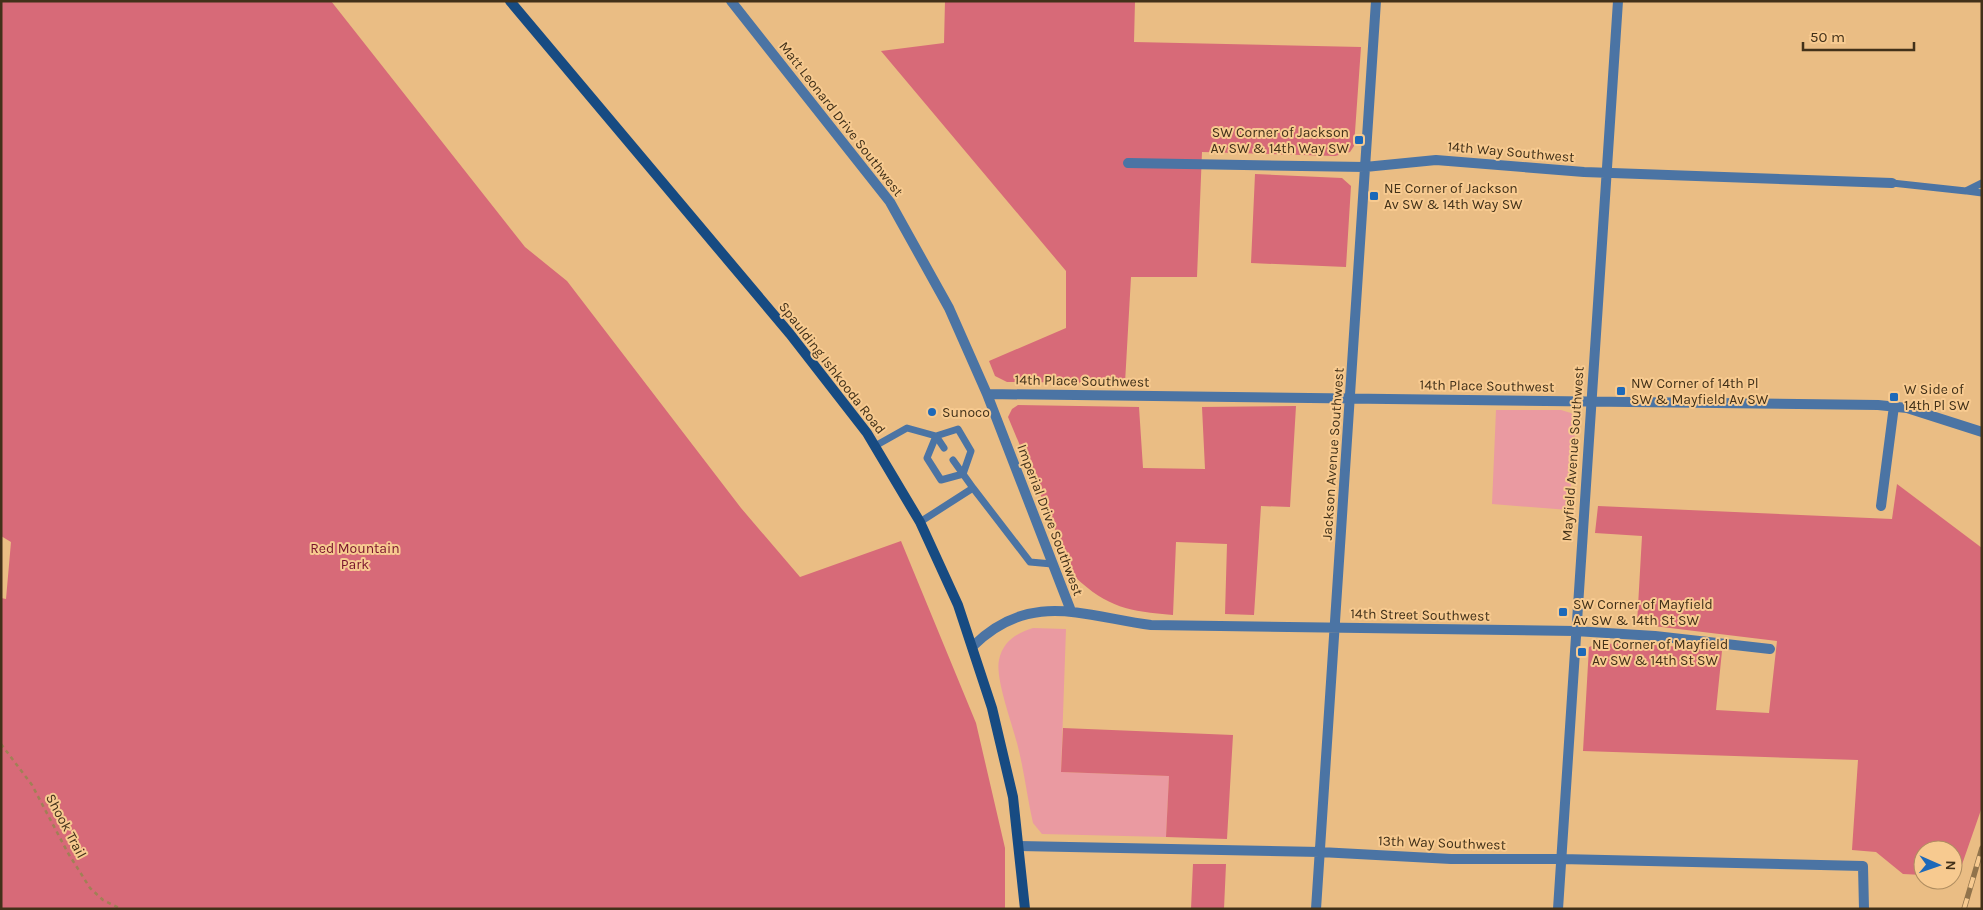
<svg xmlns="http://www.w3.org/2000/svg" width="1983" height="910" font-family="Karla,sans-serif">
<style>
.green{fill:#ea9aa1}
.forest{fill:#d76a78}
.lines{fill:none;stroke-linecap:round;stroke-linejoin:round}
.path{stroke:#a08055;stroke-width:2.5;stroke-dasharray:4 4;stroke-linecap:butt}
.lane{stroke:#4b74a4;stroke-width:7}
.street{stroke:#4b74a4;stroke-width:10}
.secondary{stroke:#174b82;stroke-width:10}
.rail-casing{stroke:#91734b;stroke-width:5.5}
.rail{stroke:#f7ca90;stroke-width:4;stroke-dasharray:11;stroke-linecap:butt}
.poi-dot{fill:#1d69b9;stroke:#f7ca90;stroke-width:2}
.labels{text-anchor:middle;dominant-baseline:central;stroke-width:4;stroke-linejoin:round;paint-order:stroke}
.street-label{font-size:14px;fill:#423119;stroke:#f7ca90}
.poi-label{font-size:14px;fill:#423119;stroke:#f7ca90;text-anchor:start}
.park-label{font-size:14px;fill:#78132c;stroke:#f7ca90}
</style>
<rect width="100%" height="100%" fill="#eabd84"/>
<path class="green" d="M1496,410H1561L1571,413L1576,419L1569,510L1492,504Z
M1033,628L1066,629L1061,772L1169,776L1166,837L1042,834L1033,823C1027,797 1024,769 1017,743C1012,723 995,678 999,660C1003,641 1017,633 1033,628Z"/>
<path class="forest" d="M1,1H331L525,247L567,281L741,508L800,577L901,541L976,723L1005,848V909H1V598L6,599L11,542L1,536Z
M945,1H1135L1134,42L1361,47L1354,146L1350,152L1335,156L1202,152L1197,277H1131L1125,383L1007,382L995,376L989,361L1066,328V271L881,51L944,43Z
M1255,174L1342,178L1351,186L1346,267L1251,263Z
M1018,405L1139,407L1143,468L1205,469L1202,407L1296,406L1290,507L1261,506L1254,615L1225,614L1227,544L1176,542L1173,615C1129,611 1108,608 1075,577L1008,417L1012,409Z
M1897,484L1982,548V807L1958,876H1953V850H1923V875L1903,874L1876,852L1852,850L1858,760L1583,751L1589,647C1613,638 1693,649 1722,651L1716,710L1769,713L1777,641L1637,624L1642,536L1595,533L1598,506L1892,519Z
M1063,728L1233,735L1227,839L1166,837L1169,776L1061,772Z
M1193,864H1226L1224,909H1191Z"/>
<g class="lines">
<path class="path" d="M1,744L32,785L68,853L90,888L103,900L121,909"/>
<path class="lane" d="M1892,183L1966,191L1982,183
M1967,191L1982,193
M875,446L907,428L936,436L927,458L941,480L963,474L973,488L920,522
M944,448L936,436L958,429L971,451L963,474
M953,460L963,474
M973,488L1030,562L1052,564"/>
<path class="street" d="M731,1L890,202L949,308L987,394L1071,611
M1128,163L1365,167L1436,160L1584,172L1892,183
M987,394L1878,405L1907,408L1982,432
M1881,506L1894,406
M973,646C1030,590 1083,616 1151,625L1575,631L1655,636L1770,649
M1019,846L1320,852L1451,859H1561L1863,866L1864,909
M1316,909L1376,1
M1558,909L1618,1"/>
<path class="secondary" d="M510,1L790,334L867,433L920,522L958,605L992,708L1013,797L1025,909"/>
<defs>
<path id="rail" d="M1964,909L1982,848"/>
</defs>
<use href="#rail" class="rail-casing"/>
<use href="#rail" class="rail"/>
</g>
<g class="poi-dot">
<rect x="1354" y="135" width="10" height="10" rx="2.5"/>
<rect x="1369" y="191" width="10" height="10" rx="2.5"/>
<rect x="1616" y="386" width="10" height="10" rx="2.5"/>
<rect x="1889" y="392" width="10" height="10" rx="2.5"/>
<circle cx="932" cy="412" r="5"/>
<rect x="1558" y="607" width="10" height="10" rx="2.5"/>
<rect x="1577" y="647" width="10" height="10" rx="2.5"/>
</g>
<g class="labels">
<g class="street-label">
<text transform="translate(841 119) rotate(52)">Matt Leonard Drive Southwest</text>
<text transform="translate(1511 152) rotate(5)">14th Way Southwest</text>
<text transform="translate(832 368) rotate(52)">Spaulding Ishkooda Road</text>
<text transform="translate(1082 381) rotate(1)">14th Place Southwest</text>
<text transform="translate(1487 386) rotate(1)">14th Place Southwest</text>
<text transform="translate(1333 454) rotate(-86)">Jackson Avenue Southwest</text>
<text transform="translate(1573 454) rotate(-86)">Mayfield Avenue Southwest</text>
<text transform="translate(1050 520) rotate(69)">Imperial Drive Southwest</text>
<text transform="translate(1420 615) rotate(1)">14th Street Southwest</text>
<text transform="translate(66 826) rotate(62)">Shook Trail</text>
<text transform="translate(1442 843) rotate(2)">13th Way Southwest</text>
</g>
<g class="poi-label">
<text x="1349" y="132" text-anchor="end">SW Corner of Jackson<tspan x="1349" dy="16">Av SW &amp; 14th Way SW</tspan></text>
<text x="1384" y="188">NE Corner of Jackson<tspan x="1384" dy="16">Av SW &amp; 14th Way SW</tspan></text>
<text x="1631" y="383">NW Corner of 14th Pl<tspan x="1631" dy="16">SW &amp; Mayfield Av SW</tspan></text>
<text x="1904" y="389">W Side of<tspan x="1904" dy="16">14th Pl SW</tspan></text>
<text x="942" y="412">Sunoco</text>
<text x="1573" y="604">SW Corner of Mayfield<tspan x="1573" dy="16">Av SW &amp; 14th St SW</tspan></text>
<text x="1592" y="644">NE Corner of Mayfield<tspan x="1592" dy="16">Av SW &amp; 14th St SW</tspan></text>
</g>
<g class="park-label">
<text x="355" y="548">Red Mountain<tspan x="355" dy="16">Park</tspan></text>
</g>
</g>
<rect width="1983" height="910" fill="none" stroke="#423119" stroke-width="5"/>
<g transform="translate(1938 865) rotate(92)"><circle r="24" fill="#f7ca90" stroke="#af8d60"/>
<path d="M0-4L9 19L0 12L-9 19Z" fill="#1d69b9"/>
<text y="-8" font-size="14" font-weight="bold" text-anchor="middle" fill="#423119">N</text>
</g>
<path d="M1803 42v8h111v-8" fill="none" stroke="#423119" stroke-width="2.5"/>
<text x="1810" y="42" font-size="15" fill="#423119" stroke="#f7ca90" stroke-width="4" paint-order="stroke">50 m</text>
</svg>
